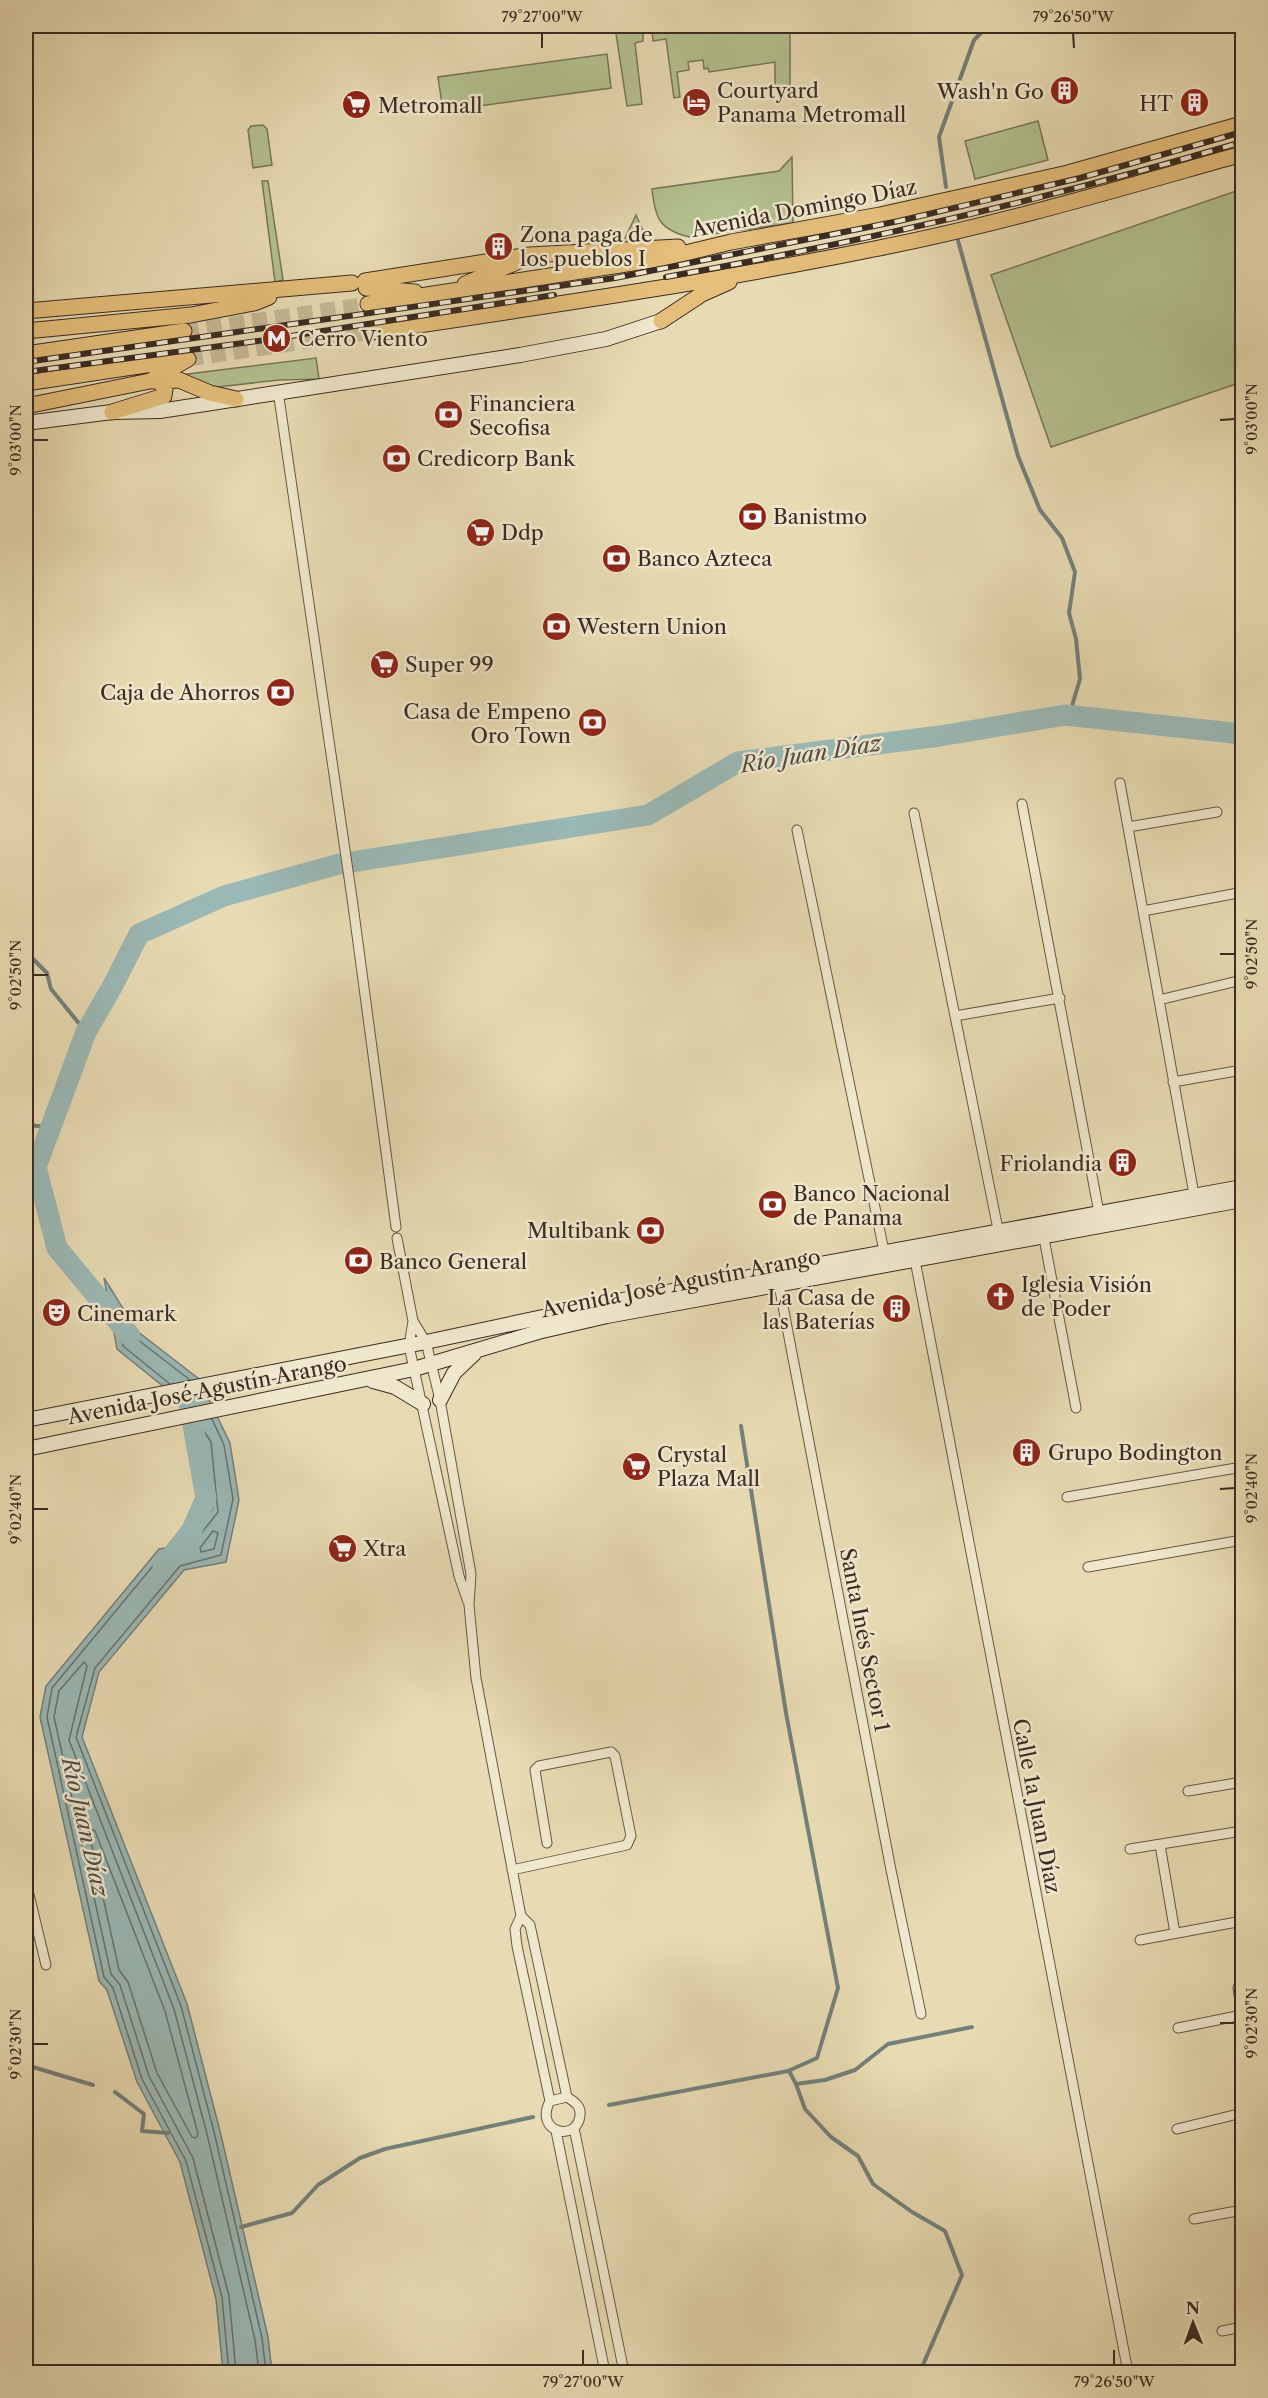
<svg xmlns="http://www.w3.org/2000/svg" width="1268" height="2398" font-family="'Libre Caslon Text',serif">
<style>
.green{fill:#b3c18f;stroke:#777658;stroke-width:1.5}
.water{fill:#9ab9b6;stroke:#74807b;stroke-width:1.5}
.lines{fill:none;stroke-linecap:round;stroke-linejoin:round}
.shore{stroke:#6a726c;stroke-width:1.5}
.stream{stroke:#74807b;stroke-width:4}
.river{stroke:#9ab9b6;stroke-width:21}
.primary-tunnel{stroke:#c5b896;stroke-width:15;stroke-dasharray:15 8;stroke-linecap:butt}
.street-casing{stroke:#665746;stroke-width:11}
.secondary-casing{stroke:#3b2b22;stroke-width:16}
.primary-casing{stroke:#3b2b22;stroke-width:17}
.street{stroke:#f0e8ce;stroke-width:9}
.secondary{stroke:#f0e8ce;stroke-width:14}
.primary{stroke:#e4be7a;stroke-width:15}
.rail-casing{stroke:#3b2b22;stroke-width:6}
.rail{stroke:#f0e8ce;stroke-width:4;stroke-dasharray:11;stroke-linecap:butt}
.ticks{fill:none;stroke:#3b2b22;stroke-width:2}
.labels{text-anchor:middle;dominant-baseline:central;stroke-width:5;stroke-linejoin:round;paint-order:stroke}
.poi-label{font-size:21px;fill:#3b2b22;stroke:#f0e8ce;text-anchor:start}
.street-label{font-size:21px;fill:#3b2b22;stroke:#f0e8ce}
.water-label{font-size:22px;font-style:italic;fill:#534e47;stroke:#f0e8ce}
.neatline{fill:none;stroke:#3b2b22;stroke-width:2}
.ticks-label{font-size:15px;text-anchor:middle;fill:#3b2b22}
</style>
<rect width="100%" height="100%" fill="#e8dbb3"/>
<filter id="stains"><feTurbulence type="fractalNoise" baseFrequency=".00333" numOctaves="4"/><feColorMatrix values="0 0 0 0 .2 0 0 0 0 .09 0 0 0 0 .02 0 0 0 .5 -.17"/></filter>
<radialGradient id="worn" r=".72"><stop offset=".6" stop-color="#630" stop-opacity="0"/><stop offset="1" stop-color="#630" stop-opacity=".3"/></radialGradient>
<path class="green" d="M626,26H790V89H775V62L709,72L708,68L704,69L703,60L688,62L689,70L677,72L680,97L674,98L666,39L653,41L652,31L643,32V41L635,43L642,104L627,106L615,27Z
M607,54L611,88L443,111L438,77Z
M1038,121L1048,160L975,179L965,141Z
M263,125L267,129L272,165L253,168L248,130L251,126Z
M792,157L793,223L690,237C659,230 655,218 652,189L779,171Z
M262,181H268L283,280L275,282Z
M1242,189V382L1051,447L991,275Z
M636,215L644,233L652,241L618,245L625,238Z
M316,358L319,379L279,380L209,388L180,375Z"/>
<path class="water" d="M104,1278L137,1331L199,1379L230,1443L239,1500L226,1562L184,1570L99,1672L82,1737L187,2004L220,2131L268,2337L272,2372H223L216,2299L180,2162L137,2082L107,1990L99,1981L40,1717L46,1686L159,1549L185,1545L213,1509L205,1444L170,1392L117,1349Z"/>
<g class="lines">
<path class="shore" d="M170,1384L123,1346L120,1321L124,1322L133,1336L190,1380
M212,1419L224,1445L233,1499L221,1555L180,1566L95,1668L76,1737L181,2006L214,2132L262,2338L266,2372
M198,1422L211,1442L218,1512L189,1549L162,1555L52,1688L47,1717L104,1977L113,1988L142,2079L186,2161L222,2297L229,2372
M213,1531L218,1533L214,1549L201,1552L200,1548Z
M91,1829L95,1831L165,2011L198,2134L196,2138L192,2137L157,2073L128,1982L119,1970L89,1833Z
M236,2372L229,2296L193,2158L149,2076L120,1985L111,1974L54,1717L59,1691L84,1662L87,1666L69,1740L174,2009L207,2134L255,2340L259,2372"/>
<path class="stream" d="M946,187L939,137L974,40L988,26
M957,237L1018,456L1040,510L1062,538L1075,572L1069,613L1076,639L1080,679L1069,716
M26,952L47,973L51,989L86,1032
M26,1125L51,1127
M26,2065L93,2085
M789,2071L796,2084L825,2080L855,2070L888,2044L972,2027
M796,2084L805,2109L831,2137L858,2156L873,2184L912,2212L945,2231L962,2275L922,2367L923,2372
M115,2092L144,2114L142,2131L168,2133
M609,2105L788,2071L817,2058L838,1988L786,1713L741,1426
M241,2227L292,2213L318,2185L360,2158L385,2149L533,2117"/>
<path class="river" d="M130,1336L57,1248L36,1167L86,1032L112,987L139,934L224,896L339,864L648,815L738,762L940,736L1065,715L1242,734
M163,1567L192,1530L206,1498L189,1403"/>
<path class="primary-tunnel" d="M184,331L368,304
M188,359L372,332"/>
<defs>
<path id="street" d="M278,391L352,898L396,1227
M1120,783L1195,1200
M1022,804L1100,1218
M914,813L999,1234
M1128,827L1217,812
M797,830L884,1251
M1143,911L1238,893
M1159,1000L1242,980
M955,1016L1060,998
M1173,1082L1242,1070
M1043,1233L1076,1408
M397,1238L413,1321L426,1342L440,1400L471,1574L469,1605L476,1678L521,1916L530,1925L567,2097
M914,1255L1128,2372
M778,1280L891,1870L921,2014
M413,1321L409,1346L459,1576L468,1602
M1067,1497L1242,1467
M1088,1567L1242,1540
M1188,1791L1242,1782
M1160,1845L1175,1933
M1130,1849L1242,1831
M512,1870L627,1845L631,1836L615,1756L611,1752L539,1766L535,1770L547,1843
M26,1882L46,1965
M521,1916L515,1929L517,1946L550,2101C533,2133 578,2143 580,2115C581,2106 575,2102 567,2097L550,2101
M1140,1940L1242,1921
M1242,1978L1238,1988L1242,2016
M1178,2028L1242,2015
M574,2128L624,2372
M1177,2129L1242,2113
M556,2131L605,2372
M1194,2219L1242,2210
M1222,2331L1242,2327"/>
<path id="secondary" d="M26,423L112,412L160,411L520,355L606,339L661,321
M373,1381L395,1387L423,1404
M440,1400L454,1373L474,1354
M26,1420L426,1342L623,1300L1242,1187
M26,1449L414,1369L538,1332L607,1316L1242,1200"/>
<path id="primary" d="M365,281L530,255L678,247
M465,284L517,262
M366,288L415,292
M368,304L665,258L731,242L880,215L1068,173L1242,124
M26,311L352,283
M661,321L702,294L729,282
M26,331L191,315L254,303L269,297
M372,332C540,307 707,283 874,249C998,225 1121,188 1242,154
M26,354L184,331
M153,381L179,380L210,393L236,399
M26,383L179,360
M26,406L150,381L188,359
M112,412L164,396L165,389L159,381"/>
</defs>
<use href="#street" class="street-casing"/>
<use href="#secondary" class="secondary-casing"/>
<use href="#primary" class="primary-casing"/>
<use href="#street" class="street"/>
<use href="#secondary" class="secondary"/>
<use href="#primary" class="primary"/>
<defs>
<path id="rail" d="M666,277C861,242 1053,198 1242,142
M26,362L615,278L899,221L1080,178L1242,132
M26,372L265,340L554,295"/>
</defs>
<use href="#rail" class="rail-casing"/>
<use href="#rail" class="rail"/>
</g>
<path class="ticks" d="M542,33V48M1073,33L1074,48M1220,420L1235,419M33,440H48M1220,954H1235M33,975H48M1220,1489L1235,1488M33,1509H48M1220,2023H1235M33,2044H48M583,2350V2365M1114,2350V2365"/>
<defs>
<symbol id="building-disc" viewBox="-11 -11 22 22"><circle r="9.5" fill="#8f2418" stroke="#f0e8ce"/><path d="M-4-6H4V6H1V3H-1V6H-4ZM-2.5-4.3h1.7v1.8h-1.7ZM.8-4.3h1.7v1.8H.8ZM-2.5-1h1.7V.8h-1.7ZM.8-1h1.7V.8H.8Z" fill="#fff"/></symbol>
<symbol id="hotel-disc" viewBox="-11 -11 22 22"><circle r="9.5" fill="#8f2418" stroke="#f0e8ce"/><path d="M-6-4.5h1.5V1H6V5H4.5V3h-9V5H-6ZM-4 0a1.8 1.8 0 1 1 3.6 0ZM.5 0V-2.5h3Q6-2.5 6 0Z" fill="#fff"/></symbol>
<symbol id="supermarket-disc" viewBox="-11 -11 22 22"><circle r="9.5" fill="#8f2418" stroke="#f0e8ce"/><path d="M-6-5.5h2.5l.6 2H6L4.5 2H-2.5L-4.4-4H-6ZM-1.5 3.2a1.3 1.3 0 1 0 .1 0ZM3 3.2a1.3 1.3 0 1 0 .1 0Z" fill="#fff"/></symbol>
<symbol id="metro-disc" viewBox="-11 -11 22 22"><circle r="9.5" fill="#8f2418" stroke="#f0e8ce"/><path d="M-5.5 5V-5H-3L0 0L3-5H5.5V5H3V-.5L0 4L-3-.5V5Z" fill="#fff"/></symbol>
<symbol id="bank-disc" viewBox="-11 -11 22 22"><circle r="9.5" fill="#8f2418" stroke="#f0e8ce"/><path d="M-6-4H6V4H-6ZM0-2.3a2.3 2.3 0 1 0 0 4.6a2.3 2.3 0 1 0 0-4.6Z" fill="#fff"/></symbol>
<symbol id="church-disc" viewBox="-11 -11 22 22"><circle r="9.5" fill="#8f2418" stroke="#f0e8ce"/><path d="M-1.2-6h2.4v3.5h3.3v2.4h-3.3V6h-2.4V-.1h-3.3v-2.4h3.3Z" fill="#fff"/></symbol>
<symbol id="theatre-disc" viewBox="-11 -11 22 22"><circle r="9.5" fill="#8f2418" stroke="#f0e8ce"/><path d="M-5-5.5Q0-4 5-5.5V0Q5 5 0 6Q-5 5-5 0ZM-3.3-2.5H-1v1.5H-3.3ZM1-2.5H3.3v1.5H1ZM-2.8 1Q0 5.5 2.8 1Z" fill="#fff"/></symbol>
</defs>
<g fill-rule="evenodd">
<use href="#building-disc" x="1048" y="74" width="33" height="33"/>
<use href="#hotel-disc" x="680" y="86" width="33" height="33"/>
<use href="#building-disc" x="1178" y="86" width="33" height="33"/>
<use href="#supermarket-disc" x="340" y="88" width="33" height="33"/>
<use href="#building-disc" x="482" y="230" width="33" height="33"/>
<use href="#metro-disc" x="260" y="322" width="33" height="33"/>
<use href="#bank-disc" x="432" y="398" width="33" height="33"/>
<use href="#bank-disc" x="380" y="442" width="33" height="33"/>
<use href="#bank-disc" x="736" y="500" width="33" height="33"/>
<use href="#supermarket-disc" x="464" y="516" width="33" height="33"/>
<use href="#bank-disc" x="600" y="542" width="33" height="33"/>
<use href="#bank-disc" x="540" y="610" width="33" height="33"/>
<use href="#supermarket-disc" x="368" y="648" width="33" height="33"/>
<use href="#bank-disc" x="264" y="676" width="33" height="33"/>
<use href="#bank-disc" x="576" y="706" width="33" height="33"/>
<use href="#building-disc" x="1106" y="1146" width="33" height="33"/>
<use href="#bank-disc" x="756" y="1188" width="33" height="33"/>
<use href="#bank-disc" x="634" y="1214" width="33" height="33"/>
<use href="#bank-disc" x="342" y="1244" width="33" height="33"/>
<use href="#church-disc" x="984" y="1280" width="33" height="33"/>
<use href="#building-disc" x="880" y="1292" width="33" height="33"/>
<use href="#theatre-disc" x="40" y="1296" width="33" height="33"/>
<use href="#building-disc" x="1010" y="1436" width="33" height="33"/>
<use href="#supermarket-disc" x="620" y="1450" width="33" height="33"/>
<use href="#supermarket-disc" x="326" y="1532" width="33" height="33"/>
</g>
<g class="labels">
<g class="poi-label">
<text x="717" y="90">Courtyard<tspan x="717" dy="24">Panama Metromall</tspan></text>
<text x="1044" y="91" text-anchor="end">Wash'n Go</text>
<text x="1173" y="103" text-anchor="end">HT</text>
<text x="378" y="105">Metromall</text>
<text x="520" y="234">Zona paga de<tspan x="520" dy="24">los pueblos I</tspan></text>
<text x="298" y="338">Cerro Viento</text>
<text x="469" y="403">Financiera<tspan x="469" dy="24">Secofisa</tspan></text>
<text x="417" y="458">Credicorp Bank</text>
<text x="773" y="516">Banistmo</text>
<text x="501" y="532">Ddp</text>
<text x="637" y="558">Banco Azteca</text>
<text x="577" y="626">Western Union</text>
<text x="405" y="664">Super 99</text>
<text x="260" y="692" text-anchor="end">Caja de Ahorros</text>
<text x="571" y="711" text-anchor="end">Casa de Empeno<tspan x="571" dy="24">Oro Town</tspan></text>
<text x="1102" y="1163" text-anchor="end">Friolandia</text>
<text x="793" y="1193">Banco Nacional<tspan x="793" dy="24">de Panama</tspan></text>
<text x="630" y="1230" text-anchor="end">Multibank</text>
<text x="379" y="1261">Banco General</text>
<text x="1021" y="1284">Iglesia Visión<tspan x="1021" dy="24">de Poder</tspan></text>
<text x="875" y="1297" text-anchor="end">La Casa de<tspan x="875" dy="24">las Baterías</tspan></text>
<text x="77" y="1313">Cinemark</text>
<text x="1048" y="1452">Grupo Bodington</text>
<text x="657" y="1454">Crystal<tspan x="657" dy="24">Plaza Mall</tspan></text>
<text x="363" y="1548">Xtra</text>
</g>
<g class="street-label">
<text transform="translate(804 208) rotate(-11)">Avenida Domingo Díaz</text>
<text transform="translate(681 1283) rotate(-11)">Avenida José Agustín Arango</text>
<text transform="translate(207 1390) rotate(-11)">Avenida José Agustín Arango</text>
<text transform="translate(865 1640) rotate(79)">Santa Inés Sector 1</text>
<text transform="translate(1037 1806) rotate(79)">Calle 1a Juan Díaz</text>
</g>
<g class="water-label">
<text transform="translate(811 754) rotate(-9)">Río Juan Díaz</text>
<text transform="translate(85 1827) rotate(77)">Río Juan Díaz</text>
</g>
</g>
<rect width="1268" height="2398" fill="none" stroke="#e8dbb3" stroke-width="66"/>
<g transform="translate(1193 2323) rotate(359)" stroke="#f0e8ce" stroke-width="4.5" paint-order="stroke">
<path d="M0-4.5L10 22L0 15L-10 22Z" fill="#3b2b22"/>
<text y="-9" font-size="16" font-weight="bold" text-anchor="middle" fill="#3b2b22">N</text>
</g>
<rect x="33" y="33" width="1202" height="2332" class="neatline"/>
<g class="ticks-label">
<text x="542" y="22">79°27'00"W</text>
<text x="1073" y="22">79°26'50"W</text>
<text transform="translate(1252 419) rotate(-90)" y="5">9°03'00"N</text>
<text transform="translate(16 440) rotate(-90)" y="5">9°03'00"N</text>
<text transform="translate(1252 954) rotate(-90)" y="5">9°02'50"N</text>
<text transform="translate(16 975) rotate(-90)" y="5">9°02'50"N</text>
<text transform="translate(1252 1488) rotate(-90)" y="5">9°02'40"N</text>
<text transform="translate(16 1509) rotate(-90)" y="5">9°02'40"N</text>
<text transform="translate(1252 2023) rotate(-90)" y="5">9°02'30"N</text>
<text transform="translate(16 2044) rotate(-90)" y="5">9°02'30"N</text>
<text x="583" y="2387">79°27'00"W</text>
<text x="1114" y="2387">79°26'50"W</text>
</g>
<rect width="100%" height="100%" filter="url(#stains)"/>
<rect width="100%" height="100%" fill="url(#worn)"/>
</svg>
